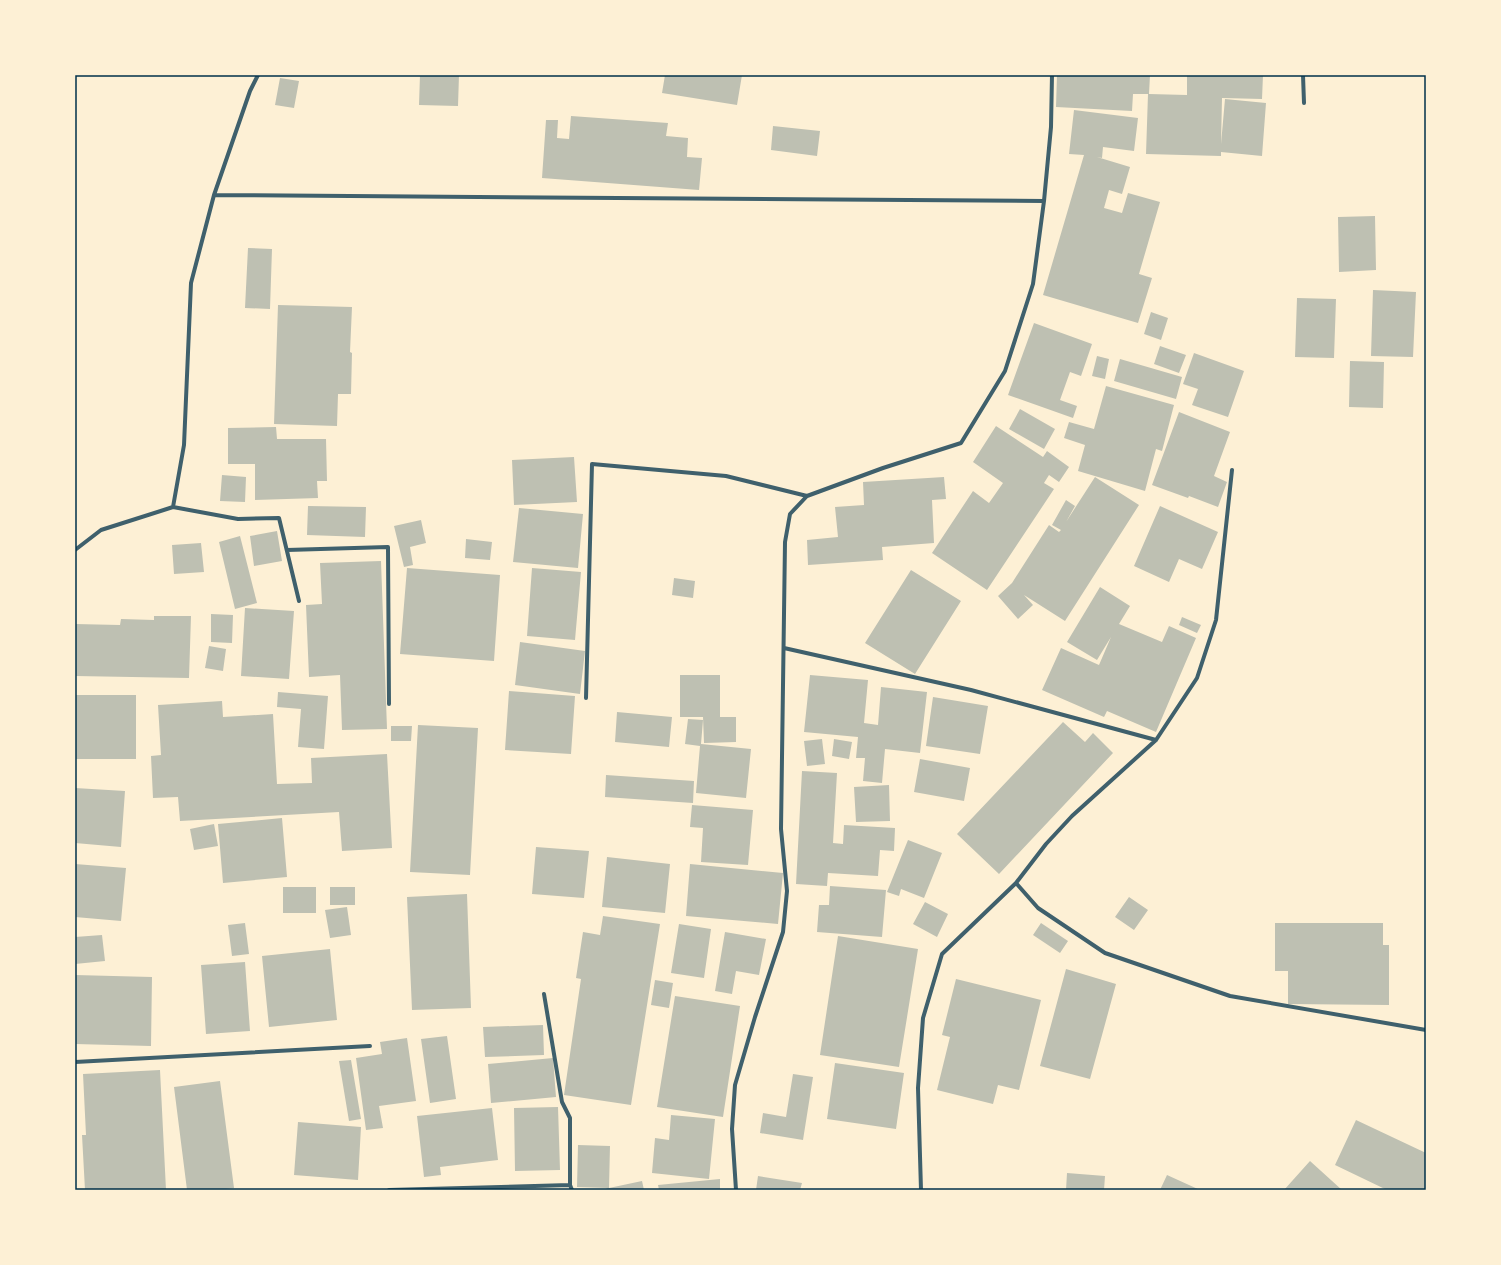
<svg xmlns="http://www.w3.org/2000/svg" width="1501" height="1265" font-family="'Nunito Sans',sans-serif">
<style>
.building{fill:#bec0b2}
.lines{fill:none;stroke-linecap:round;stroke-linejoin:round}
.minor{stroke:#3f606c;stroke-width:4}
.neatline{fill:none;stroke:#003049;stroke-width:1.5}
</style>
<rect width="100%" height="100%" fill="#fdf0d5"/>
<path class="building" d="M420,75H459L458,106L419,105Z
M665,75H742L737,105L662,93Z
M1057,75H1150L1149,94L1187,95V75H1263L1262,99L1222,98L1221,144L1225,99L1266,103L1262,156L1221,152V156L1146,154L1148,94H1133L1132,111L1056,107Z
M280,78L299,81L294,108L275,105Z
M1074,110L1138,118L1134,151L1103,147L1102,158L1097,157L1130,167L1122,194L1109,190L1104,208L1122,213L1128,193L1160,202L1139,274L1152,278L1138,323L1043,295L1084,155L1069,154Z
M571,116L668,123L666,136L688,138L687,157L702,158L699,190L542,178L546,120H558L557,138L569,139Z
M773,126L820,131L817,156L771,150Z
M1375,216L1376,270L1339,272L1338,217Z
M248,248L272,249L270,309L245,308Z
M1373,290L1416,292L1413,357L1371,356Z
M1297,298L1336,299L1334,358L1295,357Z
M278,305L352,307L350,352L352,353L351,394H338L337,426L274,424Z
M1151,312L1168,318L1161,340L1144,334Z
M1034,323L1092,344L1081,376L1070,372L1060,400L1077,406L1073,418L1008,395Z
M1160,346L1186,355L1179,373L1154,364Z
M1194,353L1244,371L1228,417L1192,405L1198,389L1183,384Z
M1097,356L1109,359L1105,379L1092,376Z
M1120,359L1182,377L1176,399L1114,381Z
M1350,361L1384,362L1383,408L1349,407Z
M1106,386L1174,405L1162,451L1156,449L1145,491L1078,471L1085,445L1064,438L1069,422L1094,429Z
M1020,409L1055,429L1044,449L1009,429Z
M1179,412L1230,432L1214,476L1227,482L1218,507L1189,496L1188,498L1152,485Z
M996,426L1043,457L1047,451L1069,467L1059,482L1049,475L1044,483L1054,489L987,590L932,553L973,491L989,503L1003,483L973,462Z
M276,427L277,439H326L327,481H317L318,498L255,500V464H228V428Z
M574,457L577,502L514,505L512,460Z
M222,475L246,477L245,502L220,501Z
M944,477L946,499L932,500L934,543L882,547L883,560L808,565L807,540L838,537L835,507L864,505L863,482Z
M1095,477L1139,505L1065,621L1024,595L1033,605L1018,619L998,596L1012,583L1049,525L1059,532L1061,530L1052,525L1066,500L1075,506L1066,522Z
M308,506L366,507L365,537L307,535Z
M1160,506L1218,532L1202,569L1179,559L1169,582L1134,566Z
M519,508L583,514L578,568L513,562Z
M421,520L426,543L410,547L413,565L404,567L394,526Z
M277,531L282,561L254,566L250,536Z
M240,536L257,603L235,609L219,542Z
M466,539L492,542L490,560L465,558Z
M201,543L204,572L174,574L172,545Z
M381,561L387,729L342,730L340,675L309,677L306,605L322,604L320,563Z
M407,568L500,575L494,661L400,654Z
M532,568L581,572L575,640L527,636Z
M911,570L961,601L915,674L865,643Z
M674,578L695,581L693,598L672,595Z
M1100,587L1130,606L1119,624L1162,642L1169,626L1196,638L1156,732L1107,711L1104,717L1042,690L1061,648L1099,665L1111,637L1097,660L1067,642Z
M245,608L294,611L289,679L241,676Z
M211,614L233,615L232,643L211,642Z
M154,616H191L189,678L75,676V624L120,625L121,619L154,620Z
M1182,617L1201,625L1197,633L1179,625Z
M520,642L585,651L580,694L515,685Z
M209,646L226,649L223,671L205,668Z
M680,675H720V717H736V742L704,743L703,717H680Z
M810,675L868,680L864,723L878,725L881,687L927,692L920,753L885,749L882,783L863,781L865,758H856L858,737L804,732Z
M509,691L575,696L571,754L505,750Z
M278,692L328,696L324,749L298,747L301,709L277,707Z
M75,695H136V759H75Z
M933,697L988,706L980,754L926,746Z
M222,701L223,717L273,714L277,784L312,783L311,758L387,754L392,848L342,851L339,812L180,821L178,797L153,798L151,756L161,755L158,705Z
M617,712L672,717L669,747L615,742Z
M688,719L703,720L701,744L751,749L746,798L696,793L700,746L685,744Z
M1063,722L1085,742L1093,733L1113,753L999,874L957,834Z
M418,725L478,728L470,875L410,872Z
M391,726H412L411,741H391Z
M822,739L825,764L807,766L804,741Z
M834,739L852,742L849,759L832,756Z
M920,759L970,768L964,801L914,792Z
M802,771L837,773L833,843L843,844L844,825L895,828L894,851L880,850L878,876L828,873L827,886L796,884Z
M606,775L694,781L693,803L605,797Z
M889,785L890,821L856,822L854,787Z
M75,788L125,791L121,847L75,843Z
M692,805L753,810L748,865L701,862L703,828L690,827Z
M282,818L287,877L223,883L218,824Z
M214,824L218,846L194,850L190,829Z
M908,840L942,853L924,898L901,889L899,896L887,892Z
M536,847L589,851L584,898L532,894Z
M607,857L670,864L665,913L602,907Z
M75,864L126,868L121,921L75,917Z
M690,864L783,873L778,924L686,916Z
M830,886L886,890L882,937L817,932L819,905H829Z
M283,887H316V913H283Z
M330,887H355V905H330Z
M467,894L471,1008L412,1010L407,897Z
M1129,897L1148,910L1134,930L1115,917Z
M925,902L948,914L937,937L913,924Z
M347,907L351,935L330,938L325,910Z
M603,916L660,924L631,1105L564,1095L581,979L576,978L583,932L600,935Z
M245,923L249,954L232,956L228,925Z
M1041,923L1068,941L1060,953L1033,935Z
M1275,923H1383V945H1389V1005L1288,1004V971H1275Z
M679,924L711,929L704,978L671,973Z
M725,932L766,939L759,975L736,971L732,994L715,991Z
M102,935L105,961L75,964V937Z
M838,936L918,949L899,1067L820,1055Z
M330,949L337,1020L269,1027L262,956Z
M245,962L250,1031L206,1034L201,965Z
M1066,969L1116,984L1090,1079L1040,1066Z
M75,975L152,977L151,1046L75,1044Z
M956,979L1041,1000L1019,1090L998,1085L993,1104L937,1090L950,1037L942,1035Z
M655,980L673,983L669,1008L651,1005Z
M675,996L740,1006L723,1117L657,1107Z
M543,1025L544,1055L485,1057L483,1027Z
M447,1036L456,1099L430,1103L421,1039Z
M407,1038L416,1101L379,1106L383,1128L366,1130L356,1058L382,1054L380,1042Z
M553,1058L556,1097L491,1103L488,1064Z
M351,1060L361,1119L349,1121L339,1061Z
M835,1063L904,1073L896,1129L827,1119Z
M160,1070L166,1190H85L82,1135H86L83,1074Z
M793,1074L813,1077L803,1140L760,1133L763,1113L786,1117Z
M220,1081L234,1188L218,1190H187L174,1087Z
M558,1107L560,1170L515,1171L514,1108Z
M492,1108L498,1160L440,1167L441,1175L424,1177L417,1116Z
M671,1115L715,1119L709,1179L652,1173L655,1138L669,1140Z
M1356,1120L1426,1153V1190H1387L1335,1165Z
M298,1122L361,1127L358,1180L294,1175Z
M578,1145L610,1146L609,1188L642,1181L644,1190H603L608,1188L577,1187Z
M1310,1161L1342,1190H1284Z
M1067,1173L1105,1176L1104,1190H1066Z
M1167,1175L1200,1190H1160Z
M758,1176L802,1183L800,1190H756Z
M720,1179V1190H659L658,1185Z"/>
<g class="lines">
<path class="minor" d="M1303,75L1304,103
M214,195L1044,201
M173,507L238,519L279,518L299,601
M75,550L101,530L173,507L184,445L191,283L214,195L250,91L258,75
M287,550L388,547L389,704
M784,648L971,690L1156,740
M586,698L592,464L726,476L807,496
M1016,883L1046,844L1072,816L1156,740L1197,678L1216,620L1232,470
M544,994L562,1102L570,1118V1185L572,1190
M75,1062L370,1046
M389,1190L570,1185
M736,1190L732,1129L735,1085L755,1017L783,932L787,891L781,829L785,542L790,514L807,496L883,468L961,443L1005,371L1033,284L1044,201L1051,127L1052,75
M921,1190L918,1088L923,1018L942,954L1016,883L1038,908L1105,953L1230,996L1426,1030"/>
</g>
<rect width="1501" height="1265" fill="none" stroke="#fdf0d5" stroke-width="152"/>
<rect x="76" y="76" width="1349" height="1113" class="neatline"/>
</svg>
